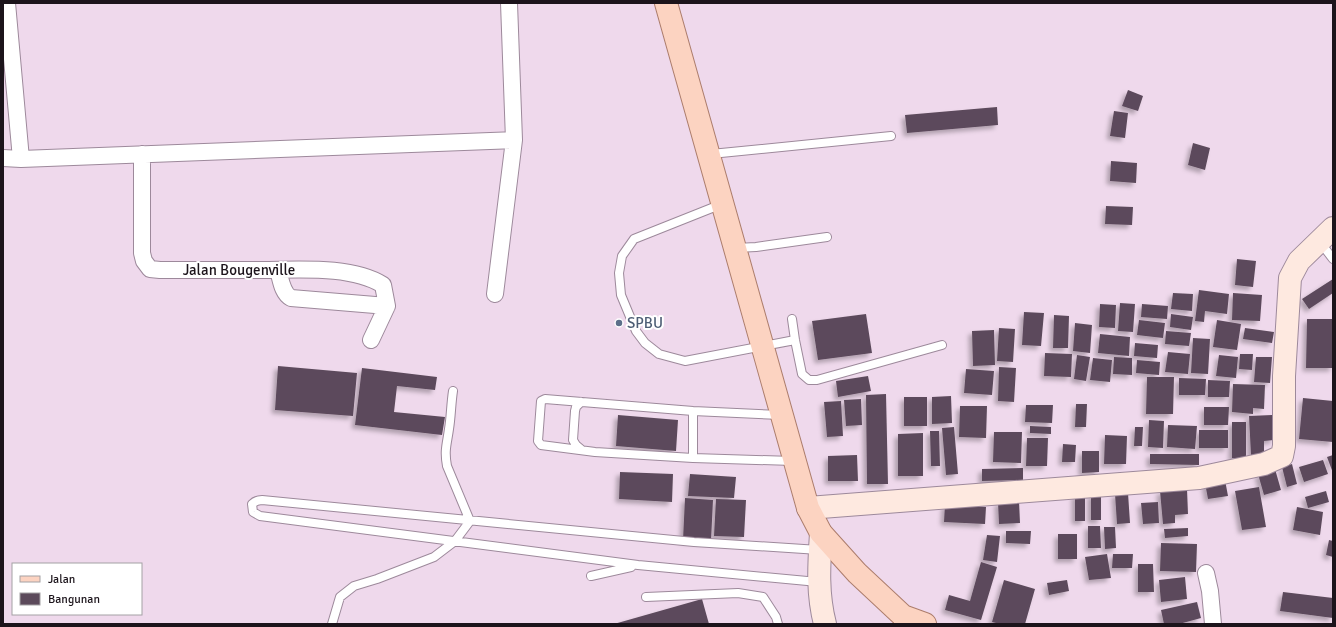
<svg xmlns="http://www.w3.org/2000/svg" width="1336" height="627" font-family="Signika,sans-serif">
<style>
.building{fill:#5c4a5b;filter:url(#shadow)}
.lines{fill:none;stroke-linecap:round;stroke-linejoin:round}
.lane-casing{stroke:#9d899b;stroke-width:10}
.street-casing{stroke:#9d899b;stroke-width:18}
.secondary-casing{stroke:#9d899b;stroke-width:24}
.primary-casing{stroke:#ac7d6c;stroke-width:24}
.lane{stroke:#fff;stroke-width:8}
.street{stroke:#fff;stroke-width:16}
.secondary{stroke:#fee9e0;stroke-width:22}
.primary{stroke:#fcd3c1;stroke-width:22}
.service-dot{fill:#5c6f8a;stroke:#fff;stroke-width:1.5}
.labels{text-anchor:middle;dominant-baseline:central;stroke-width:4;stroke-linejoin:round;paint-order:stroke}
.street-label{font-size:15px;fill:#1c141b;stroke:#fff}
.service-label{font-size:15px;fill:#4e5e75;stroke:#fff;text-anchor:start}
</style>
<defs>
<filter id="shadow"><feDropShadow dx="-3.5" dy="3.5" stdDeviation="2" flood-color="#0004"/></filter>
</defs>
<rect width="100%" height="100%" fill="#efd9ec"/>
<path class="building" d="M1128,90L1143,96L1138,111L1122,106Z
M997,107L998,125L907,133L905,115Z
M1114,111L1128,113L1125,138L1110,136Z
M1193,143L1210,148L1205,170L1188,165Z
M1111,161L1137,163L1136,183L1110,181Z
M1106,206L1133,207L1132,225L1105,224Z
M1237,259L1256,261L1253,287L1235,285Z
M1333,279V293L1309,309L1302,299Z
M1199,290L1229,294L1227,314L1205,311L1204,322L1195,321Z
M1173,293L1193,294L1192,311L1171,309Z
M1233,293L1262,295L1260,321L1232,320Z
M1120,303L1135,304L1133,332L1118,331Z
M1100,304L1116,305L1115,328L1099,327Z
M1142,304L1168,306L1167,319L1141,317Z
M1024,312L1044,313L1041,346L1022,345Z
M866,314L872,353L818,360L812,321Z
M1171,314L1193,317L1191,330L1170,327Z
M1054,315L1069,316L1068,348H1053Z
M1307,319H1333V368H1306Z
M1139,320L1165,323L1163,338L1137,335Z
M1217,320L1241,324L1237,350L1213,347Z
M1075,323L1092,325L1090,353L1073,351Z
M999,328L1015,329L1013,362L997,361Z
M1245,328L1274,332L1272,343L1243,339Z
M994,330L995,365L973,366L972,331Z
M1166,331L1191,333L1189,346L1165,344Z
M1100,334L1130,337L1129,356L1098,353Z
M1193,338L1210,339L1208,374L1191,373Z
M1135,343L1158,345L1157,358L1134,356Z
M1168,352L1190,354L1188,374L1165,372Z
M1045,353L1072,354L1071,377L1044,376Z
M1240,354H1253L1252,370L1239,369Z
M1077,355L1090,357L1086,381L1074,379Z
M1219,355L1238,357L1236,378L1216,376Z
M1114,357L1132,358V375L1113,374Z
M1256,357H1272L1270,383L1254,382Z
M1093,358L1112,360L1110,382L1090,380Z
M1137,360L1160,362L1159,375L1136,373Z
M278,366L357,373L353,416L275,410Z
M999,367L1016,368L1014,402L998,401Z
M362,368L437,377L435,390L397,386L394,412L445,417L442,435L355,425Z
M966,369L994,371L992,395L964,393Z
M868,376L871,391L838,397L836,381Z
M1147,377H1174L1173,414H1146Z
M1179,378L1206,379L1205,395H1179Z
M1208,380L1230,381L1229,397H1208Z
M1233,384L1265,385L1264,409L1253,408V414L1232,412Z
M886,394L888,484H867L866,395Z
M951,396L952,423L932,424V397Z
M904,397H927V426H904Z
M1303,398L1333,401V442L1299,439Z
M861,399L862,425L846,426L844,400Z
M841,401L843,436L827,437L824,402Z
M1076,404H1087L1086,427H1075Z
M1026,405H1053L1052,423L1025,422Z
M960,406H987L986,438L959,437Z
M1204,407H1229L1228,425H1204Z
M618,415L678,420L676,451L616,446Z
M1272,415L1274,440L1264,441V454L1251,455L1249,416Z
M1149,420L1164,421L1163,448L1148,447Z
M1232,422H1246V458H1232Z
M1168,425L1197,426L1195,449L1167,447Z
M1030,426L1051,427V434L1030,433Z
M954,427L958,474L946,475L942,428Z
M1135,427H1143L1142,446H1134Z
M1199,430H1228V448H1199Z
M930,431H939L940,466H931Z
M994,432H1022L1021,463L993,462Z
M923,433V476H898V434Z
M1105,435L1127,436L1126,464H1104Z
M1027,438H1048L1047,466H1026Z
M1063,444L1076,445L1075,462H1062Z
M1082,451H1099V472L1082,473Z
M1150,454H1199V465L1150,464Z
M857,455L858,481H828V456Z
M1333,455V473L1327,457Z
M1323,460L1328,474L1304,482L1299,467Z
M1292,464L1297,484L1287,487L1282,467Z
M1023,468V480L982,481V469Z
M1275,469L1281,490L1264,495L1258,474Z
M620,472L673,474L672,502L619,499Z
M690,474L736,477L734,498L688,496Z
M1225,480L1228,496L1208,499L1205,483Z
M1259,487L1266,527L1242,530L1235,491Z
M1187,489L1188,514L1175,515V523L1163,524L1160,491Z
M1326,491L1329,502L1308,508L1305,497Z
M1128,493L1130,523L1117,524L1115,494Z
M1075,494H1085V521H1075Z
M1091,494H1101V520H1091Z
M685,498L713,500L711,541L683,540Z
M716,499L746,500L744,537L714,536Z
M1019,501L1020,523L999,524L998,502Z
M1158,502L1159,523L1143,524L1141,503Z
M945,504L986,507L985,524L944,522Z
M1297,507L1323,512L1320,535L1293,530Z
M1088,526H1100L1101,548H1088Z
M1104,527H1115L1116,548L1105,549Z
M1188,528V536L1165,538L1164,529Z
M1006,531H1031L1030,544L1006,543Z
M1058,534H1077V559H1058Z
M987,535L1000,536L997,562L983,560Z
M1329,540L1333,541V557L1326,555Z
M1161,543L1197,544L1196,572L1160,571Z
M1107,554L1111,578L1089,580L1085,557Z
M1113,554H1133L1132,568H1112Z
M981,562L997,567L981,620L945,610L949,595L970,601Z
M1138,564H1153L1154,592H1138Z
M1185,577L1187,599L1161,602L1159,580Z
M1004,580L1035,589L1025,624H1000L992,622Z
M1067,580L1069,591L1049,595L1047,583Z
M1283,592L1333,598V618L1280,611Z
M702,599L709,624H614Z
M1197,602L1201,618L1179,624H1164L1161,610Z"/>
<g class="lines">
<defs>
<path id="lane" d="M711,154L891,136
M722,204L634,239L622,256L619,273L621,295L636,331L645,343L659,354L685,361L795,340
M1320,242L1333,259
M736,248L756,247L827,237
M792,319L795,340L802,374L809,380H817L942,345
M453,391C451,404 451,417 449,429C447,444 444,450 447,466L470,521
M581,402L576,407L575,411L573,440L576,445L582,450
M693,411V458
M781,415L693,411L545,399L541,401L538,441L541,445L595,452L693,458L793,461
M591,576L631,567
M818,582L638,565L260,516L253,512L252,504C255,501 258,500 262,500L694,542L819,550
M646,597L738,593L763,597L776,617L778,624
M332,624L340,597L354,586L377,579L434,557L455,541L470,521"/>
<path id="street" d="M7,3L21,159L514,140
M142,154V253L144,261L150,269L160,270C193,270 227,270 261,270C297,270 351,265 383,285L387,306L371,340
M3,158L21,159
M278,270C281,280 282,293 291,298L387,306
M495,294L514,140L509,3
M1206,573L1210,591L1213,624"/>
<path id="secondary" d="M808,508L1199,478L1264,464L1282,456L1284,446V376L1290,278L1299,261L1333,228
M821,533C819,565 817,593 825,624"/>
<path id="primary" d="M666,3L808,508L821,533L857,573L903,616L907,624
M903,616L925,624"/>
</defs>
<use href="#lane" class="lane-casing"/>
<use href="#street" class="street-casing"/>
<use href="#secondary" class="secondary-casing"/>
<use href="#primary" class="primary-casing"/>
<use href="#lane" class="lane"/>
<use href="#street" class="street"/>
<use href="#secondary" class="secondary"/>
<use href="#primary" class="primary"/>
</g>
<circle class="service-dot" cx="619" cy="323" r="4"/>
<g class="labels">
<g class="street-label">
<text x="239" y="270">Jalan Bougenville</text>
</g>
<g class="service-label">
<text x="627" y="323">SPBU</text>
</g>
</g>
<rect width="1336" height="627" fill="none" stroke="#1c141b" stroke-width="8"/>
<rect x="12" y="563" width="130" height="52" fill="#ffffff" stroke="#a4a1a4"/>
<rect x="20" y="576" width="20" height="6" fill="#fcd3c1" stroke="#a4a1a4"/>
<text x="48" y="583" font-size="12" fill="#1c141b">Jalan</text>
<rect x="20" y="593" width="20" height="12" fill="#5c4a5b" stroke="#a4a1a4"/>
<text x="48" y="603" font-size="12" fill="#1c141b">Bangunan</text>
</svg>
